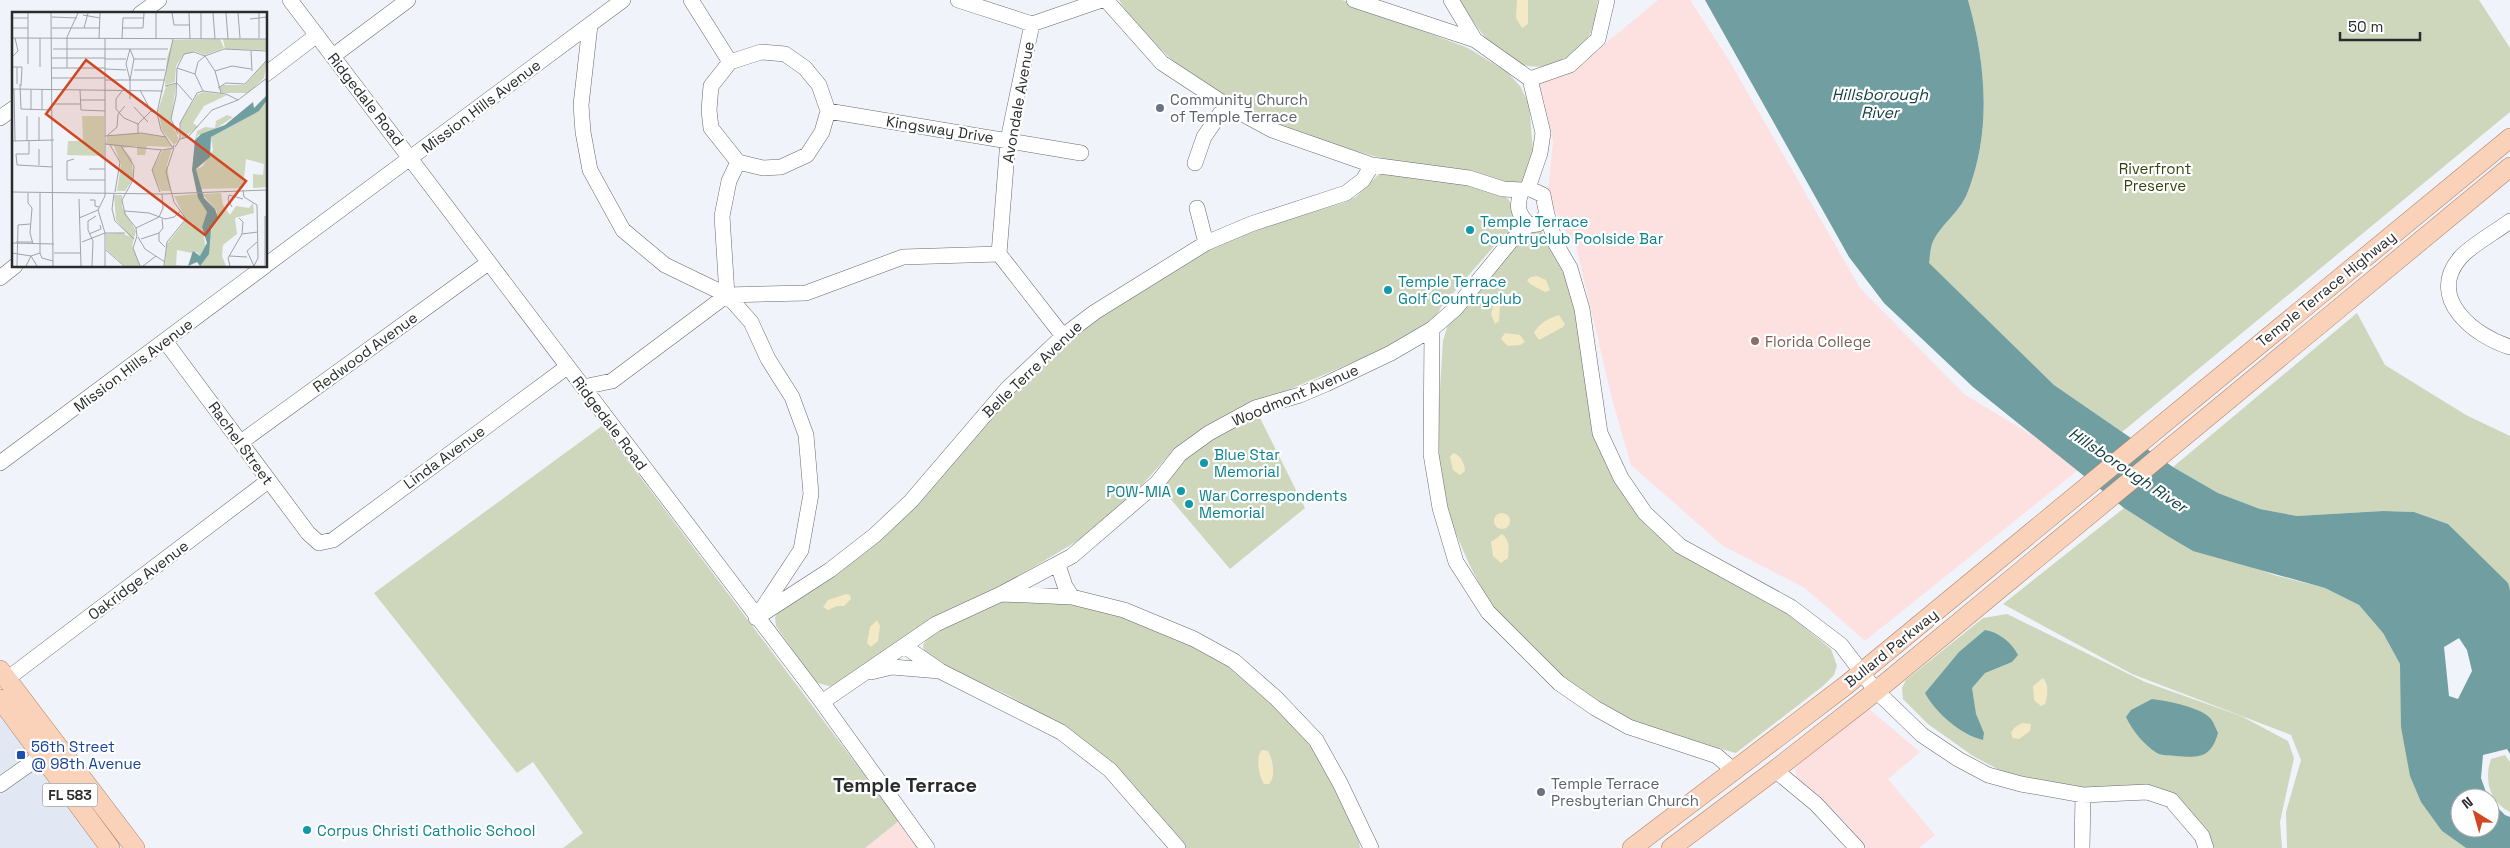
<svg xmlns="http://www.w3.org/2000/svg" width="2510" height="848" font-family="'Space Grotesk',sans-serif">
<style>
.built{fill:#e1e8f4}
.education{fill:#fde1e1}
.green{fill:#ced7bc}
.sand{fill:#f3e9c4}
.water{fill:#709ea1;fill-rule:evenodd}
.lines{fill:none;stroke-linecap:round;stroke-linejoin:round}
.minor-casing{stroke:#686a70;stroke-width:16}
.major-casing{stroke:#ae836a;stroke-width:20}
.minor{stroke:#fff;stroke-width:15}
.major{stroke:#fad1b9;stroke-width:19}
.worship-dot{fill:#6b7280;stroke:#fff;stroke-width:2}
.culture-dot{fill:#0f9aa8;stroke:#fff;stroke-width:2}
.education-dot{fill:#8d6e63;stroke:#fff;stroke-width:2}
.transit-dot{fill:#1a4fb4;stroke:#fff;stroke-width:2}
.labels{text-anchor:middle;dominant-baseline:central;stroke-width:4.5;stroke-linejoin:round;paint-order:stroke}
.shield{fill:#fff;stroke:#696b6c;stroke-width:1}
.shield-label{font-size:14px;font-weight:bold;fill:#292b2d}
.street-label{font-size:15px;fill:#292b2d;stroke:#fff}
.worship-label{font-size:15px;fill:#5b616d;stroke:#fff;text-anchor:start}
.park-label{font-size:15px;fill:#35430b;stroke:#fff}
.culture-label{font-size:15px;fill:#0d838f;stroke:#fff;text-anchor:start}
.education-label{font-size:15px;fill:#785e54;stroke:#fff;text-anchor:start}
.transit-label{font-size:15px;fill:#164399;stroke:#fff;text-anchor:start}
.water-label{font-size:16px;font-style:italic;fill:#103d3f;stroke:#fff}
.district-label{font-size:20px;font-weight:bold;fill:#292b2d;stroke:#fff}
.inset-road{fill:none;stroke:#a0a3a7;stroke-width:1}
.view{fill:#d14722;fill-opacity:0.15;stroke:#d14722;stroke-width:2.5}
.inset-edge{fill:none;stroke:#292b2d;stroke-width:2.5}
</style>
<rect width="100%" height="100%" fill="#f0f3f9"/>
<path class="built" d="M0,709L32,754L0,778Z
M40,764L103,848H0V793Z"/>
<path class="education" d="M1658,0H1690L1730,62L1860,288L1964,394L2083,466L1865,641L1805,588L1723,546L1631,465L1612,399L1577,250L1558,218L1548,192L1553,141L1538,83L1572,71Z
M1869,709L1920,752L1888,779L1935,835L1919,848H1866L1846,823L1816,793L1797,780L1795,769L1805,758Z
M899,821L919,848H865Z"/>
<path class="green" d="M1119,0H1342L1468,48L1507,72L1520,86L1529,104L1534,163L1520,187C1391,162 1232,136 1143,30C1135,20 1125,11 1119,0Z
M1458,0H1598C1596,10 1595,25 1590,34C1573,64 1538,76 1508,59C1492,51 1469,15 1458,0Z
M1968,0H2479L2510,48V112L2122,432L2054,385L1928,263C1930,257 1930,250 1932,244C1939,226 1959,213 1967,194C1992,132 1986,63 1968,0Z
M1381,172C1399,172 1495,188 1507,198C1513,203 1514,215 1516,223L1512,232L1502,237L1441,307L1436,318L1391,346L1223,418L1169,455L1123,506L1084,537L832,687L815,682L776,626L775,618L778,611L824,581L1064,343L1102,314L1209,248L1261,227L1343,203L1356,197Z
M1536,230L1542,232L1569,279L1576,306L1599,448L1613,478L1639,517L1788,614L1831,649L1837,666L1834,675L1823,686L1736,753L1677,737L1629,720L1599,705L1559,676L1491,605L1470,566L1453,527L1439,472L1438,421L1443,341L1448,324L1528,231Z
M2357,313L2385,365L2466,415L2510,436V590L2507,583L2448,524L2414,512L2383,511L2297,516L2260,509L2218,493L2173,467Z
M1255,408L1305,508L1230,569L1157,483L1180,454Z
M602,426L899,821L865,848H563L583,833L533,762L517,773L374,593Z
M2124,508L2166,535L2274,575L2325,588L2359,605L2383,633L2400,664L2402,692L2442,831L2466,848H2287L2286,812L2301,760L2291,735L2132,674L2003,604Z
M1027,597L1070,602L1116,612L1162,629L1230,667L1252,685L1299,731L1319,758L1358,835L1360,848H1185L1127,778L1064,727L1008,695L938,663L924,653L923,645L930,634L989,604Z
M2007,614L2145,682L2241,716L2288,741L2294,758L2280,822L2282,848H2210L2172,794L2051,786L2005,773L1973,756L1928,724L1903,699L1902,688L1906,680L1983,618Z
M2505,755L2510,762V812C2489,802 2484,779 2491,759Z"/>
<path class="sand" d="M1517,0H1528V24L1522,28L1516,18Z
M1531,277L1537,276L1546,280L1550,290L1545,292L1530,284L1527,280Z
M1494,302L1500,304L1499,321L1495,324L1491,314Z
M1559,315L1565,324L1563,327L1539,340L1534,333C1539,323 1549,318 1559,315Z
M1505,333L1520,335L1525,342L1520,345L1508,346L1501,339Z
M1453,453C1460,454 1465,464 1465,471L1460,475L1453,470L1450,457Z
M1494 521a8 8 0 1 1 16 0a8 8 0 1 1-16 0Z
M1502,534C1510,540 1509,549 1508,558L1501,563L1493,556L1491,542Z
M846,594L850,595L851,599L844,606H837L828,610L823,607L828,600Z
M877,620L880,626L878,641L871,647L867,643L870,627Z
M2043,678C2049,684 2048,697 2045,704L2041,706L2034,700L2033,686Z
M2022,723L2031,724L2030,731L2019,739L2013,738L2011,733L2014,728Z
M1262,750L1268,751C1273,760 1276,777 1269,784H1264C1259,776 1255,757 1262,750Z"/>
<path class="water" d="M1705,0H1968C1986,63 1992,132 1967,194C1959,213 1939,226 1932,244C1930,250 1930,257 1929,263L2054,385L2173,467L2218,493L2260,509L2297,516L2383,511L2414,512L2448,524L2508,583L2510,590V754L2507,749L2483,755L2481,778L2488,798H2460V828H2490V800L2505,815L2510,817V848H2466L2442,831L2421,802L2410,776L2401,727L2400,664L2383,633L2359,605L2325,588L2193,551L2166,535L2124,508L1973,387L1884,303L1849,257ZM2459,638L2467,650L2472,671L2458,699L2449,696L2444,647Z
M1985,630C1999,632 2012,643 2018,655L2012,662L1985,673L1972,688L1976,714L1984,733L1983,740C1961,735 1935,712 1925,693L1959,652Z
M2152,699C2167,701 2201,707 2211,719C2214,723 2216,729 2218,733C2211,758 2199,758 2176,756C2170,755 2162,756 2157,753C2144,745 2132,730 2126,717L2131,710Z"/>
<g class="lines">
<defs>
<path id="minor" d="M290,0L822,702L927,848
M691,0L730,62
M958,0L1032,24
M1106,0L1162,63L1226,105L1272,130L1372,165L1469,178L1503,189L1522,190L1528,188L1543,195L1547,215L1538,224L1529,225C1517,213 1516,206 1522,190
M1354,0L1475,40
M1451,0L1475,40L1530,79L1543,133L1540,153L1528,188
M140,14L159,0
M590,25L581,105L583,132L590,170L623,230L665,265L727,295L806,293L903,257L999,254L1063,336
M761,52L785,54L805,68L819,85L828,111L822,132L807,155L781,167L763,168L738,162L711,128L709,110L711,86L730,62Z
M333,56L408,0
M266,74L317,35
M1530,79L1570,65L1598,39L1607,0
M828,111L1081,153
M0,118L14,108
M738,162L729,181L722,216L727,295L751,322L768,359L792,397L806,435L811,494L801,550L760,612
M1195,163L1204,137L1226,105
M1197,208L1206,243
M1547,215L1556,244L1570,268L1582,309L1600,433L1621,478L1645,513L1680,546L1791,607L1841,645L1876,691L1890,704L1922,735L1958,759L1988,775L2021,784L2083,795L2147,792L2171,800L2202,836L2206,848
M2510,221C2496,232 2471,245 2460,258C2426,298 2474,336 2510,347
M999,254L1008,140L1032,24L1102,0
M266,265L623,0
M0,278L15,266
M1432,329L1431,454L1440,508L1456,562L1488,612L1559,683L1595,708L1629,727L1717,756L1734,771
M165,341L308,533L319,543L333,540L567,367
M583,387L612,381L727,295
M241,442L488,263
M0,463L265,266
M1058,565L1065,586L1072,597
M1002,594L1072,597L1124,610L1194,639L1234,661L1276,698L1316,740L1340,783L1371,848
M756,618L830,570L875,535L911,501L1007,389L1063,336L1095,312L1206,243L1251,224L1346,193L1363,180L1372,165
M904,646L939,670
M871,672L892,667L940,671L1061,732L1110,770L1178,848
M7,679L268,481
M822,702L936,624L1001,594L1072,556L1157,483L1180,454L1209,433L1255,408L1300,395L1326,384L1391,353L1432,329L1456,308L1510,242L1529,225
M1775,770L1816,804L1857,848
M0,785L41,756
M2082,848L2083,795"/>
<path id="major" d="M0,670L135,848
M0,699L110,848
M1632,848L1845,686L2510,138
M1671,848L1775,770L1876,691L2510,167"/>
</defs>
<use href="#minor" class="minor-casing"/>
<use href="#major" class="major-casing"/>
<use href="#minor" class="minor"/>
<use href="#major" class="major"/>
</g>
<g class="worship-dot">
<circle cx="1160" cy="108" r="5"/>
<circle cx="1541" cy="792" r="5"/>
</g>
<g class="culture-dot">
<circle cx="1470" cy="230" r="5"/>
<circle cx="1388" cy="290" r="5"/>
<circle cx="1204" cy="463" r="5"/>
<circle cx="1181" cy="491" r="5"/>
<circle cx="1189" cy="504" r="5"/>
<circle cx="307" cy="830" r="5"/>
</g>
<circle class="education-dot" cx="1755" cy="341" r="5"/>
<rect class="transit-dot" x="16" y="750" width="10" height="10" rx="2.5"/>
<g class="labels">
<rect class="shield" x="42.5" y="783.5" width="55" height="23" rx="4"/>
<g class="shield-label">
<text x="70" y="795">FL 583</text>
</g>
<g class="street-label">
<text transform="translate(366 99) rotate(52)">Ridgedale Road</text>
<text transform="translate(1018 102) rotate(-80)">Avondale Avenue</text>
<text transform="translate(481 106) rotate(-37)">Mission Hills Avenue</text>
<text transform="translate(940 129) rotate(9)">Kingsway Drive</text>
<text transform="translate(2326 289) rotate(-39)">Temple Terrace Highway</text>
<text transform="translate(365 352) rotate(-36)">Redwood Avenue</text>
<text transform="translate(133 365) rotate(-37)">Mission Hills Avenue</text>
<text transform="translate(1032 369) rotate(-44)">Belle Terre Avenue</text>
<text transform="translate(1295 395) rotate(-23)">Woodmont Avenue</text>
<text transform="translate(610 423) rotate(53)">Ridgedale Road</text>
<text transform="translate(241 443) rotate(54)">Rachel Street</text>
<text transform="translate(444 457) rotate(-36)">Linda Avenue</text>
<text transform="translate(138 580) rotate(-37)">Oakridge Avenue</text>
<text transform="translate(1891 648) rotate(-39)">Bullard Parkway</text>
</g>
<g class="worship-label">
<text x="1170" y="99">Community Church<tspan x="1170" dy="17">of Temple Terrace</tspan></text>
<text x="1551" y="783">Temple Terrace<tspan x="1551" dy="17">Presbyterian Church</tspan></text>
</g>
<g class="park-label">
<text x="2155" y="168">Riverfront<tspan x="2155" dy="17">Preserve</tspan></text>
</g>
<g class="culture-label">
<text x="1480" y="221">Temple Terrace<tspan x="1480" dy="17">Countryclub Poolside Bar</tspan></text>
<text x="1398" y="281">Temple Terrace<tspan x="1398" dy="17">Golf Countryclub</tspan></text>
<text x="1214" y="454">Blue Star<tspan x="1214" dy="17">Memorial</tspan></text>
<text x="1171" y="491" text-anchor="end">POW-MIA</text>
<text x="1199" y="495">War Correspondents<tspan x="1199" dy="17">Memorial</tspan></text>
<text x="317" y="830">Corpus Christi Catholic School</text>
</g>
<g class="education-label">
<text x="1765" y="341">Florida College</text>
</g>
<g class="transit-label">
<text x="31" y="746">56th Street<tspan x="31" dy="17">@ 98th Avenue</tspan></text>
</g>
<g class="water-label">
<text x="1880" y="94">Hillsborough<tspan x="1880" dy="18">River</tspan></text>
<text transform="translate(2128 470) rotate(34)">Hillsborough River</text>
</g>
<g class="district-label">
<text x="905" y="785">Temple Terrace</text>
</g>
</g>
<g transform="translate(12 12)">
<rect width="255" height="255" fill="#f0f3f9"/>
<path d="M208,27L212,36L193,43L183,39L171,43L164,54L163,70L153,73L155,46L161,28ZM211,27H255V38L213,37ZM255,48L252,66L236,81H210L207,76L211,73H233ZM164,72L159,109L167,128L162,133L150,118L146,99L154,74ZM191,80L215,83L192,94L181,111L186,115L170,127L168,111L185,83ZM255,88V175L241,176V162L251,163L252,152L234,147L231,176L189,177L184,157L190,155L201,138L199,125L239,103ZM215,103L221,105L199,120L186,123L182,133L185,119L193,115L203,116L204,109ZM70,104H92V144L55,143L56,129H71ZM126,121L154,125L160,135L135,134L133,143H125V134L111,136L120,147L121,167L113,179H105L109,152L102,134L94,132L95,124ZM160,136L155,153L159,179H149L140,158L150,139ZM209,181L211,193L218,203L224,194L237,196L241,191L242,201L223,206L225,222L211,233L210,244L214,254H188L205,199L190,182ZM185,182L195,200L190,215L194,236L188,244L185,240L179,244L180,241L165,238L164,253L170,254H153L155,232L174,208L162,184ZM102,183H110V195L124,219L120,234L128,254H113L94,237V222L110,221L118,225L104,208Z" fill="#ced7bc"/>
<path d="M255,83V88L247,99L199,125L198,145L184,157L192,186L203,197L206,206L199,217L197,242L188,254L185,250L176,254L181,239L188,244L195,231L190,215L195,200L186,186L180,158L183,128L189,122L213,113L241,90L242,96Z" fill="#709ea1"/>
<path class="inset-road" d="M39,1L41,254M144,1V27M160,1L162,13H178M177,1L178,27M189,1V27M201,1L203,27M214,1L216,27M226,1L228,26M247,1V26M71,3L88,6M40,5L65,6M0,6H16M238,7L255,5M0,16H16M40,16H88M72,16L76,1M110,16H131L132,1M0,26L255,27M87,27L88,1M93,27V184L86,198L93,221V254M110,27L111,6H132M161,27L145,101L149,118L161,136L162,133M41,37H156M239,39L240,59M0,45L6,39L3,26M40,46H93M93,47H114M122,47H154M16,52V1M0,55H10L9,74M5,55V72M28,55V26M40,56H93M55,56V25L66,1M165,56L183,62M93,57L114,58M122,58H153M203,59L220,54L239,57M40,66H93M93,68H153M8,72L9,97L40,98M153,74L165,71L180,88M206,76L214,71L233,72L255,48M0,77L151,79M2,77L3,129M19,78V98M30,78V98M68,78L69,98L93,99M128,78L139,99M110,79L104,87V97L112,106L126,112V121M191,79L183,62L186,50L193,44L203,59L209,81M118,87V68L114,52L118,37L122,47L118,68M68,88H93M42,92H68M122,95L136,110M126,112L139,99L144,101M166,122L159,107L164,84L165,56L172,42L182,40L193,44L212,37L255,39M96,123L105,115L106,102L113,94M93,124L129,121L154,125M168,127L176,125L200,98L226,88L255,66M0,129L42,128M15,129V104M17,129V142H4L5,153L41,155M27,129V105M93,132L150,138L161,136M98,133L108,150L103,180M109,134L122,154L121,168L110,188L113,202L124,216L125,224L121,236L128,254M163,135L168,127V111L185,81L191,79L214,82L226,88M62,147L55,149V168H93M27,153V137M77,157H93M231,178L232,185L245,193L246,246L242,254M0,180L150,182L255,178M148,180L140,158L149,138M16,181V191L20,196L18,221L21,232M28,181V241L30,246L41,249M102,182L100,197L103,209L122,227M67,187L69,254M78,188H83V194L87,195M220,195L216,188L217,183L231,187M113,199L137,201L153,207L162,205L169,199M67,206L86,198M124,216L147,205L151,196L150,182M147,221V229L153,235M77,222L89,217L88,213M230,222L246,220M126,225L133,237L153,250M129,227L147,221L151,216L150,207M4,230H21M70,230L93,221H113M0,231L42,232M94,238L112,254M0,241L19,244L25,254M42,241H69M217,244L235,245M5,254L6,213L18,212M14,254L19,244L28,241M80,254L81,229L76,218V209L84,204M131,254L144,244M152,254L155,230L174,207L162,190L154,160L162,136M218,254L216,246L230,222L231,210L227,206M242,254L235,239L245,230M253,254V204"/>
<path class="view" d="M74,48L234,169L193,223L34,102Z"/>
<rect width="255" height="255" class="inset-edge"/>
</g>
<g transform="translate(2475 813) rotate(323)"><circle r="24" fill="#ffffff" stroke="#a9aaab"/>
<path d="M0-4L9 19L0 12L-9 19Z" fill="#d14722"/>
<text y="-8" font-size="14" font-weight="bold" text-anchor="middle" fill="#292b2d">N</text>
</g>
<path d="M2340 32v8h80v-8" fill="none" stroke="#292b2d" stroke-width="2.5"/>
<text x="2348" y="32" font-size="15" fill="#292b2d" stroke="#ffffff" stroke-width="4" paint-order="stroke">50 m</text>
</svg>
